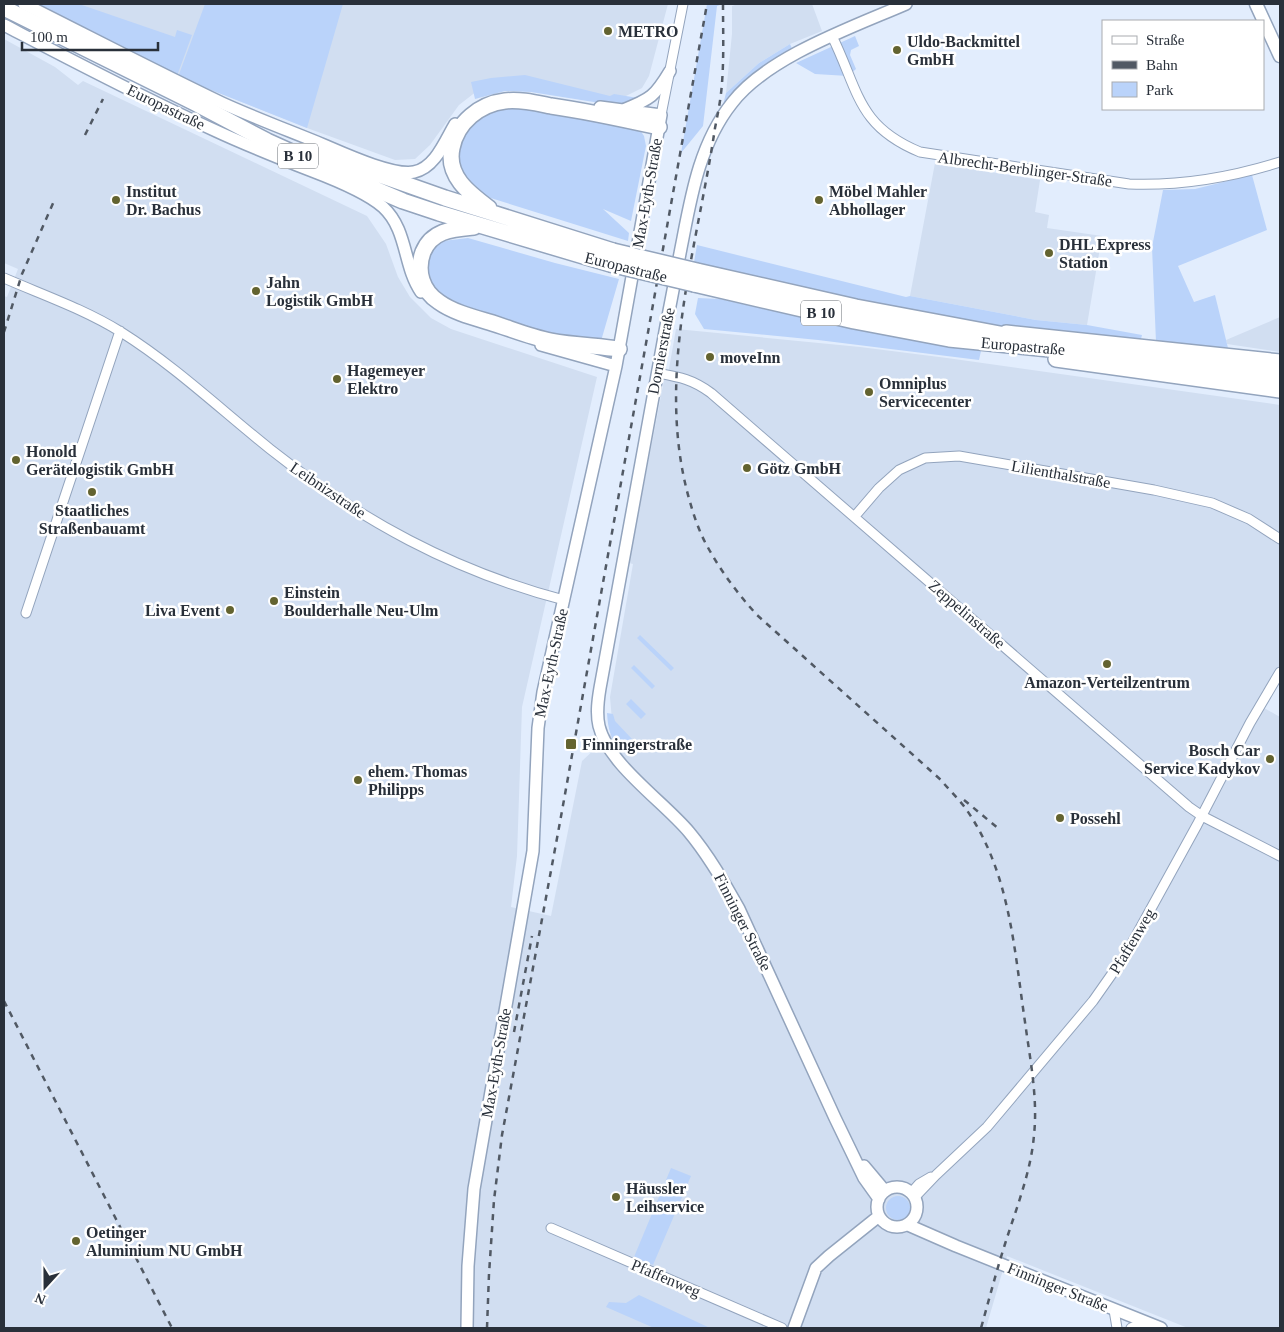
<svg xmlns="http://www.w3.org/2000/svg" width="1284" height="1332" font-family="Georgia,serif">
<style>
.built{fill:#d1def1}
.green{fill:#bad3fa}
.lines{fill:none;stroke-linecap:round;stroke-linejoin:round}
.minor-casing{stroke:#93a4bd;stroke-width:11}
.tertiary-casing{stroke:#93a4bd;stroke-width:14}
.secondary-casing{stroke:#93a4bd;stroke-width:15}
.trunk-casing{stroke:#93a4bd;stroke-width:18}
.minor{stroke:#fff;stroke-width:9}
.tertiary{stroke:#fff;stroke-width:11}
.secondary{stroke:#fff;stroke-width:12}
.trunk{stroke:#fff;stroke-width:15}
.rail{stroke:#515964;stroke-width:2.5;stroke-dasharray:6 6;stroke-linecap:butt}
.trunk-bridge-casing{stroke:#93a4bd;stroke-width:18;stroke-linecap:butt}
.trunk-bridge{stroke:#fff;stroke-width:15}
.poi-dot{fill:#636330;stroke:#fff;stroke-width:2}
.labels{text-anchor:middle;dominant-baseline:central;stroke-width:5;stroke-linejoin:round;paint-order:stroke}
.shield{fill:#fff;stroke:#696e75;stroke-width:1}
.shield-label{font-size:15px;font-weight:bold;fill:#29303a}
.poi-label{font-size:16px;font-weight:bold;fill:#29303a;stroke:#fff;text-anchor:start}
.street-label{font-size:16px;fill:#29303a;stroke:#fff}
</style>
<rect width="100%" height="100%" fill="#e2edfd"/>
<path class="built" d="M44,4H668L649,76L642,88L620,99L486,84L459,105L430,145L415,159L395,160L307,128L177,76Z
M738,4H812L822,31L790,44L759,63L726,93L732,34V6Z
M4,39L55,67L78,85L83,81L367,216L386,244L398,277L410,297L431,318L451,329L597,377L522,707L517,856L511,907L551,916L582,761L613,732L610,697L633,564L629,563L664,380H667L676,329L860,347L947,358L1280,405V664L1257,704L1280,717V1328H1188L1007,1256L986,1328H4V296L7,297L18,269L4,263Z
M935,163L1040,180L1035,212L1049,215L1047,228L1102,236L1087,325L1036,320L910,296Z
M1280,317V352L1227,344L1226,340Z"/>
<path class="green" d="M37,4H79L175,37L177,30L192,35L177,76Z
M205,4H343L307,128L178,77Z
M707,4H723L717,6L703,126L681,153Z
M855,36L859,46L851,50L850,55L856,69L848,76L815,74L796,63Z
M790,44L795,55L721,113L726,93L759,63Z
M525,75L610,96L614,94L638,98L623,103H600L531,92L505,91L475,99L471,82L491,78Z
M531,106L640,130L644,136L646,146L631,221L603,209L629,233L628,241L481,195L462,179L456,156L460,137L470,122L493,108Z
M1252,175L1267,230L1178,266L1194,302L1215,295L1228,348L1156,342L1152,247L1163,190L1195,189Z
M468,238L555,263L619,279L601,341L561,336L490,318L438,296L425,272L431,246L443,241Z
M697,245L906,297L910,296L1036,320L1087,325L1142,335L1140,343L1027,330L887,309L693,268Z
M698,298L720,299L822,322L981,351L979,360L818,340L704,329L695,314Z
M640,635L674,668L671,671L637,638Z
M634,665L655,686L652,689L631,668Z
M631,699L646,714L641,719L626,704Z
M607,713L613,714L615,721L632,739L622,750C610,740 608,728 607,713Z
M671,1168L691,1176L653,1265L634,1257Z
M886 1208a12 12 0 1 1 24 0a12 12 0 1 1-24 0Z
M639,1295L710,1328H654L606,1307L609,1302L626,1303Z"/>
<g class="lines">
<defs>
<path id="minor" d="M832,36C859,91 857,126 920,152L1129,184C1180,186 1232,177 1280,162
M661,115L683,4
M4,278C43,295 84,309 121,332C175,366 220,409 270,449C360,520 453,571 564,600
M657,373C679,377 692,379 711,393L1189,807L1202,816L1280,856
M855,516L879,488L899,470L925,458L959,456L1154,490L1212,503L1249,519L1280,539
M26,613L120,331
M911,1193L919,1184L931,1177
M915,1197L936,1175L987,1127L1093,1001L1126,954L1197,825L1250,723L1280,672
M551,1228L782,1328
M1114,1310L1117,1328
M1131,1328L1145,1322"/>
<path id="tertiary" d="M24,4C90,37 155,71 222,103C255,118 290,131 324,145C345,154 393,176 414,172C435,168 445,141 455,124
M4,25C73,61 143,98 214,130C246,145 279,158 312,171C333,179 366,192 383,207C408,230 403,266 421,292
M623,110C651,99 655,96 670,71
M541,345L616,366
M864,1166L885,1191
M877 1207a20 20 0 1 1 40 0a20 20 0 1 1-40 0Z
M879,1199L864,1178L835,1118L739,909C724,882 709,856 689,832C664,802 608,764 599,726C596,713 598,700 600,688C622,567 643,446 666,326C672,297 677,268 683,238C692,191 701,142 732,103C767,57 853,27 906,4
M908,1225L956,1246L1161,1328
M467,1328L468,1266L474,1189L533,851L538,728L543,692L616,366L661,115L600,107
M794,1328L816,1268L829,1256L879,1216"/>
<path id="secondary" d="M1256,4L1280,56"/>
<path id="trunk" d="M4,8L197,104L267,141L349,178L403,201L439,213L610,264
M309,150L445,198L613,251
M489,208C469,193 446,176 452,148C457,122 480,104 505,101C520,99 536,103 551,106C587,111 623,119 659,127
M474,227C453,229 432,230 423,252C416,271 422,291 439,302C453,312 472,317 489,322C509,328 530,337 551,341C573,345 597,346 619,349
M697,271L856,307L1016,337
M694,284L854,321L949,339L1079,352L1280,376
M1006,333L1280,362
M1056,359L1280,390"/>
</defs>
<use href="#minor" class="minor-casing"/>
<use href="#tertiary" class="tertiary-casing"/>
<use href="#secondary" class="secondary-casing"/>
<use href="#trunk" class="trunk-casing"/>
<use href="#minor" class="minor"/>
<use href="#tertiary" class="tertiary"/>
<use href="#secondary" class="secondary"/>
<use href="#trunk" class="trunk"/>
<path class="rail" d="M723,4C723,30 724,57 722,83C721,98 718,113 715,128C697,250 654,379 690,502C694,516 699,531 706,544C720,570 737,593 757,615L941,780C949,790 959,799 966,809C1010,872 1014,948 1025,1022C1030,1059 1038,1098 1034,1135C1031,1172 1016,1209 1005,1244C996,1272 989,1300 981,1328
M85,135L103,99
M4,332L22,274L54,201
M964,800L999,829
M4,1001L172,1328
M514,1032L532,936
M487,1328L489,1274L494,1200L502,1135L560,822L707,4"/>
<defs>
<path id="trunk-bridge" d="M613,251L697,271
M610,264L694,284"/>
</defs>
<use href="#trunk-bridge" class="trunk-bridge-casing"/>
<use href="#trunk-bridge" class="trunk-bridge"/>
</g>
<g class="poi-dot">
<circle cx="608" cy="31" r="5"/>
<circle cx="897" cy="50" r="5"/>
<circle cx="116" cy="200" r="5"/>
<circle cx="819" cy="200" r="5"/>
<circle cx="1049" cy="253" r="5"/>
<circle cx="256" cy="291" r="5"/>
<circle cx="710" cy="357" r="5"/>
<circle cx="337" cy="379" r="5"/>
<circle cx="869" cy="392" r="5"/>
<circle cx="16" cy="460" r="5"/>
<circle cx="747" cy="468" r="5"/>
<circle cx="92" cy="492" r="5"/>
<circle cx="274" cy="601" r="5"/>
<circle cx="230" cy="610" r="5"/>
<circle cx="1107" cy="664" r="5"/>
<rect x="565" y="738" width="12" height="12" rx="2.5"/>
<circle cx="1270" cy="759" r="5"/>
<circle cx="358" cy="780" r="5"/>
<circle cx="1060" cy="818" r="5"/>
<circle cx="616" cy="1197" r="5"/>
<circle cx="76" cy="1241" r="5"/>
</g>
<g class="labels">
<g class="shield">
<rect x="278" y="143.5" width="40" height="25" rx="4"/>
<rect x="801" y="300.5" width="40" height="25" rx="4"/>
</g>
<g class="shield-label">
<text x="298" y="156">B 10</text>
<text x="821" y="313">B 10</text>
</g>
<g class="poi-label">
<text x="618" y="31">METRO</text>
<text x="907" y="41">Uldo-Backmittel<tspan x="907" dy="18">GmbH</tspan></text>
<text x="126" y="191">Institut<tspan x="126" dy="18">Dr. Bachus</tspan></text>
<text x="829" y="191">Möbel Mahler<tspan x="829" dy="18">Abhollager</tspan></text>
<text x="1059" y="244">DHL Express<tspan x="1059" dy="18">Station</tspan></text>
<text x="266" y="282">Jahn<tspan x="266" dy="18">Logistik GmbH</tspan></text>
<text x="720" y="357">moveInn</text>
<text x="347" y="370">Hagemeyer<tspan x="347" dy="18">Elektro</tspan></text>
<text x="879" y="383">Omniplus<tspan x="879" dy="18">Servicecenter</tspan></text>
<text x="26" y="451">Honold<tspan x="26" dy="18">Gerätelogistik GmbH</tspan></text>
<text x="757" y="468">Götz GmbH</text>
<text x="92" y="510" text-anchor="middle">Staatliches<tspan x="92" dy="18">Straßenbauamt</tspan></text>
<text x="284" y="592">Einstein<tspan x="284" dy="18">Boulderhalle Neu-Ulm</tspan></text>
<text x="220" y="610" text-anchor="end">Liva Event</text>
<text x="1107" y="682" text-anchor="middle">Amazon-Verteilzentrum</text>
<text x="582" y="744">Finningerstraße</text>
<text x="1260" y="750" text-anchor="end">Bosch Car<tspan x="1260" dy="18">Service Kadykov</tspan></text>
<text x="368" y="771">ehem. Thomas<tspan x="368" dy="18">Philipps</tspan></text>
<text x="1070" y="818">Possehl</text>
<text x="626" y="1188">Häussler<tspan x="626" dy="18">Leihservice</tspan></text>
<text x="86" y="1232">Oetinger<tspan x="86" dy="18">Aluminium NU GmbH</tspan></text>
</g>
<g class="street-label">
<text transform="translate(166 107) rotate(26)">Europastraße</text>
<text transform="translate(1025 169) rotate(8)">Albrecht-Berblinger-Straße</text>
<text transform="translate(647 193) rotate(-80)">Max-Eyth-Straße</text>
<text transform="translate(626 267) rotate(14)">Europastraße</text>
<text transform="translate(1023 346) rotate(5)">Europastraße</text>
<text transform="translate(661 351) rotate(-79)">Dornierstraße</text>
<text transform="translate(1061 474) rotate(10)">Lilienthalstraße</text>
<text transform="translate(328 490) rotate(34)">Leibnizstraße</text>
<text transform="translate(967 614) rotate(41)">Zeppelinstraße</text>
<text transform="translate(551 663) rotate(-78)">Max-Eyth-Straße</text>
<text transform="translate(743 922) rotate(63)">Finninger Straße</text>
<text transform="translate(1132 941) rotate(-59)">Pfaffenweg</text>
<text transform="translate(496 1063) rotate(-80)">Max-Eyth-Straße</text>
<text transform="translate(666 1278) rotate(23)">Pfaffenweg</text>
<text transform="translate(1058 1287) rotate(22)">Finninger Straße</text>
</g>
</g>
<rect width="1284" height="1332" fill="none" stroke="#29303a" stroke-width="10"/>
<rect x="1102" y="20" width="162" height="90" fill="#ffffff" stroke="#a9acb0"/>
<rect x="1112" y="36" width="25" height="8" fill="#ffffff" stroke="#a9acb0"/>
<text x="1146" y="45" font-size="15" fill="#29303a">Straße</text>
<rect x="1112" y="61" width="25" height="8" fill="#515964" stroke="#a9acb0"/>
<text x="1146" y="70" font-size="15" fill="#29303a">Bahn</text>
<rect x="1112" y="82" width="25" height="15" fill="#bad3fa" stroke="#a9acb0"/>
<text x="1146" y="95" font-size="15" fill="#29303a">Park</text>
<g transform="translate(45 1287) rotate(201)" stroke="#ffffff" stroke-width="4" paint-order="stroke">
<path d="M0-4L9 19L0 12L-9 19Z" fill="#29303a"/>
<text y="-8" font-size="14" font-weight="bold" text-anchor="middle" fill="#29303a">N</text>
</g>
<path d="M22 42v8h136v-8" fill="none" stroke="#29303a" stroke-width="2.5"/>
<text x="30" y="42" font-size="15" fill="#29303a" stroke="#ffffff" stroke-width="4" paint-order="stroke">100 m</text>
</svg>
